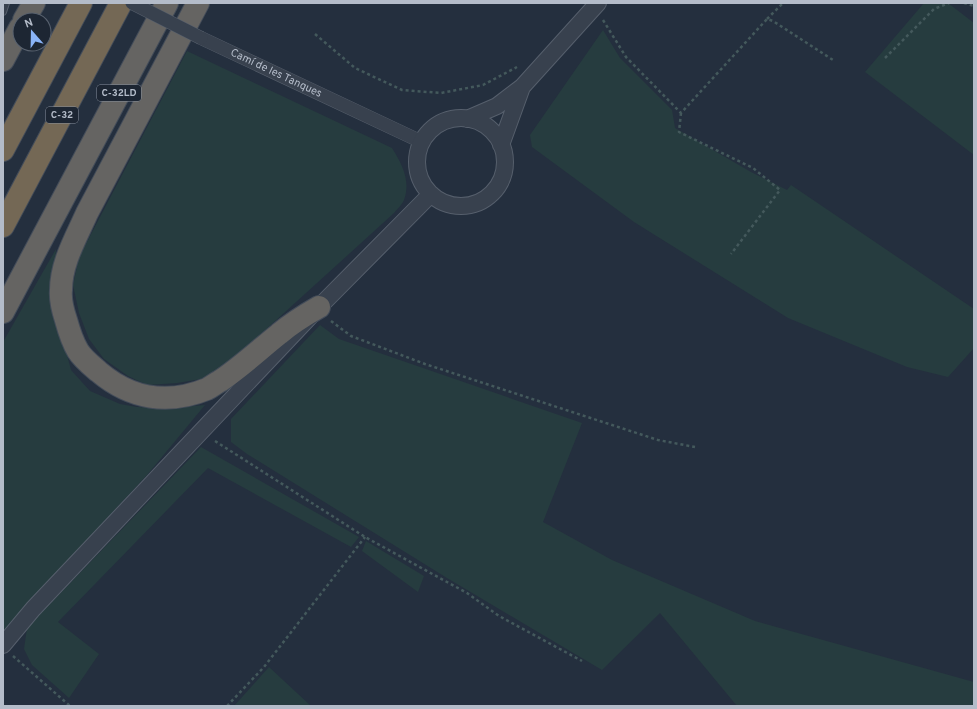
<svg xmlns="http://www.w3.org/2000/svg" width="977" height="709" font-family="Overpass,sans-serif">
<style>
.green{fill:#263c3f}
.lines{fill:none;stroke-linecap:round;stroke-linejoin:round}
.service-casing{stroke:#565f6c;stroke-width:8}
.minor-casing{stroke:#565f6c;stroke-width:14}
.tertiary-casing{stroke:#565f6c;stroke-width:18}
.trunk-casing{stroke:#434c59;stroke-width:24}
.motorway-casing{stroke:#434c59;stroke-width:24}
.path{stroke:#44595c;stroke-width:2.5;stroke-dasharray:3 3;stroke-linecap:butt}
.service{stroke:#38414e;stroke-width:6}
.minor{stroke:#38414e;stroke-width:13}
.tertiary{stroke:#38414e;stroke-width:16}
.trunk{stroke:#656462;stroke-width:22}
.motorway{stroke:#746855;stroke-width:22}
.minor-bridge-casing{stroke:#565f6c;stroke-width:14;stroke-linecap:butt}
.minor-bridge{stroke:#38414e;stroke-width:13}
.labels{text-anchor:middle;dominant-baseline:central;stroke-width:3;stroke-linejoin:round;paint-order:stroke}
.shield{fill:#1d2633;stroke:#878f9c;stroke-width:1}
.shield-label{font-size:10px;font-weight:bold;fill:#b4bcc9}
.street-label{font-size:11px;fill:#b4bcc9;stroke:#1d2633}
</style>
<rect width="100%" height="100%" fill="#242f3e"/>
<path class="green" d="M924,3H948L974,23V155L865,72Z
M603,30L620,58L672,110L675,128L751,172L787,190L791,185L974,309V348L948,377L907,367L788,318L634,222L532,147L530,135Z
M187,51L392,148C402,164 411,181 404,200C402,205 397,209 394,213L228,364L201,379L177,383L147,385L128,376L104,359L89,339L79,313L73,285L79,257Z
M56,249L52,315L64,343L71,370L90,391L120,404L137,407L169,408L205,405L147,475L3,631V342Z
M320,325L339,339L582,423L543,522L612,560L755,621L974,682V706H737L660,613L602,670L447,578L247,454L231,442V419Z
M201,447L359,537L351,547L208,468L58,622L99,654L69,698L32,665L24,649L27,628Z
M366,541L424,576L418,592L362,551Z
M269,667L311,706H234Z"/>
<g class="lines">
<defs>
<path id="service" d="M3,12L6,3"/>
<g id="minor">
<path id="s1" d="M201,38L422,142"/>
</g>
<path id="tertiary" d="M417 162a44 44 0 1 1 88 0a44 44 0 1 1-88 0Z
M467,119L497,106L522,87L598,3
M501,145L522,87
M3,645L33,609L319,307L431,194"/>
<path id="trunk" d="M198,3L87,213C76,238 61,263 61,290C60,300 63,311 66,320C69,331 72,341 78,351C83,359 92,366 99,372C131,399 168,405 207,389C211,387 216,383 220,381C241,367 259,350 279,334C292,323 305,315 319,307
M24,20L34,3
M3,60L20,28
M3,312L167,3"/>
<path id="motorway" d="M3,150L81,3
M3,226L121,3"/>
</defs>
<use href="#service" class="service-casing"/>
<use href="#minor" class="minor-casing"/>
<use href="#tertiary" class="tertiary-casing"/>
<use href="#trunk" class="trunk-casing"/>
<use href="#motorway" class="motorway-casing"/>
<path class="path" d="M964,3L974,6
M767,19L783,3
M603,20L626,57L681,113L767,19L773,21L833,60
M315,34L355,68L402,90L441,93L483,85L517,67
M885,58L934,9L949,3
M681,113L679,132L753,168L780,190L731,254
M331,321L351,336L425,364L658,440L695,447
M215,441L365,537L467,593L499,616L582,661
M13,656L70,706
M227,706L264,667L365,537"/>
<use href="#service" class="service"/>
<use href="#minor" class="minor"/>
<use href="#tertiary" class="tertiary"/>
<use href="#trunk" class="trunk"/>
<use href="#motorway" class="motorway"/>
<defs>
<path id="minor-bridge" d="M132,3L201,38"/>
</defs>
<use href="#minor-bridge" class="minor-bridge-casing"/>
<use href="#minor-bridge" class="minor-bridge"/>
</g>
<g class="labels">
<g class="shield">
<rect x="97" y="85" width="44" height="16" rx="3"/>
<rect x="46" y="107" width="32" height="16" rx="3"/>
</g>
<g class="shield-label">
<text x="119" y="93">C-32LD</text>
<text x="62" y="115">C-32</text>
</g>
<g class="street-label">
<text stroke="none"><textPath href="#s1" startOffset="83">Camí de les Tanques</textPath></text>
</g>
</g>
<rect width="977" height="709" fill="none" stroke="#b4bcc9" stroke-width="8"/>
<g transform="translate(32 32) rotate(340)"><circle r="19" fill="#1d2633" stroke="#59626f"/>
<path d="M0-3L7 15L0 10L-7 15Z" fill="#8ab4f8"/>
<text y="-6" font-size="11" font-weight="bold" text-anchor="middle" fill="#b4bcc9">N</text>
</g>
</svg>
